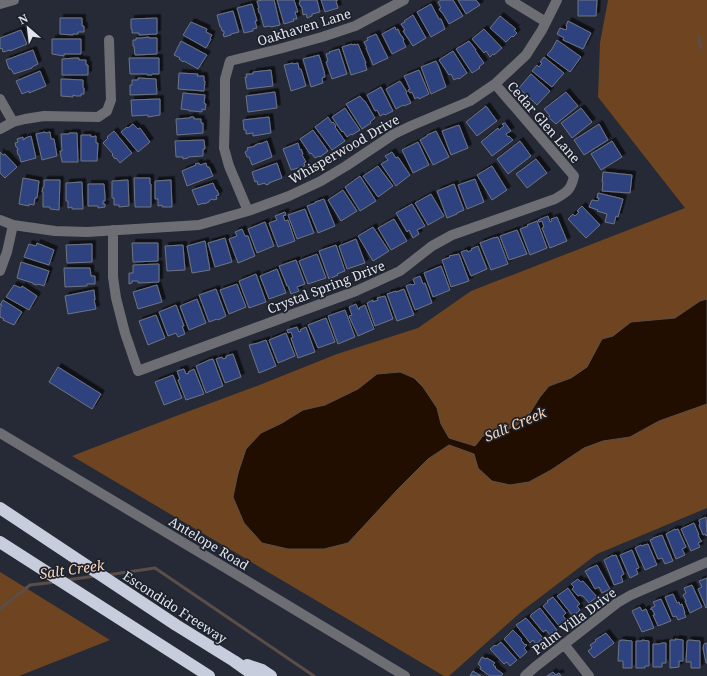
<svg xmlns="http://www.w3.org/2000/svg" width="707" height="676" font-family="'Noto Serif',serif">
<style>
.green{fill:#6e4520}
.water{fill:#210e01;stroke:#5b4e48}
.lines{fill:none;stroke-linecap:round;stroke-linejoin:round}
.stream{stroke:#5b4e48;stroke-width:3}
.building{fill:#2d437f;stroke:#6e7481;filter:url(#shadow)}
.minor{stroke:#6c6e74;stroke-width:10}
.highway{stroke:#c7cddc;stroke-width:12}
.labels{text-anchor:middle;dominant-baseline:central;stroke-width:3.5;stroke-linejoin:round;paint-order:stroke}
.street-label{font-size:13px;fill:#e2e5ed;stroke:#1c212c}
.water-label{font-size:14px;font-style:italic;fill:#f8d5b9;stroke:#1c212c}
</style>
<defs>
<filter id="shadow"><feDropShadow dx="3.5" dy="-3.5" stdDeviation="0" flood-color="#0009"/></filter>
</defs>
<rect width="100%" height="100%" fill="#262a36"/>
<path class="green" d="M608,0H707V508L597,554L522,611L449,676H444L72,456L176,416L257,386L337,354L418,328L471,291L685,208L598,97L600,43Z
M0,572L110,640L19,676H0Z"/>
<path class="water" d="M707,299V404L659,421L630,437L603,441L584,448L551,470L529,482L510,485L492,481L478,468L474,454L449,445L428,459L397,490L348,543L324,549H288L262,543L244,523L233,497L238,473L246,449L261,433L282,423L303,410L325,405L358,389L377,374L400,372L414,378L423,387L437,408L441,424L449,438L475,446L483,436L504,431L517,425L530,413L540,397L549,386L571,378L587,367L602,339L613,336L631,322L675,318L700,301Z"/>
<g class="lines">
<path class="stream" d="M699,38L701,48
M107,575L155,568L314,676
M67,580L95,576
M0,609L30,585L56,582"/>
</g>
<path class="building" d="M263,0H274L280,25L271,27L270,26L264,27L260,13H259L258,8H259L257,1Z
M277,0H294L298,12H295L297,19H293L294,21L284,24Z
M300,0H317L320,12L312,14V16L307,18L306,14L303,15L302,7H301L299,3L300,2Z
M321,0H338L336,1L338,8L325,12Z
M441,0H453L463,16L449,24L442,12H441L439,9L441,8L438,2Z
M458,0H476L480,5L466,14Z
M578,0H597L596,16H578Z
M252,4L257,21H255L257,28L253,29V31L244,33L237,8Z
M431,4L439,19H441L445,29L431,37L417,12Z
M233,11L239,32L231,34V35L224,37L223,34H224V31H222L221,27H220L217,15Z
M413,15L426,38L413,46L403,31L405,30L401,24L405,22L404,21Z
M500,16L516,29L514,30L517,33L513,37L512,36L506,42L490,28Z
M60,18H82V26H84V32H78V34H73V35L60,34Z
M157,18V34L139,35V33H132V29H131V19Z
M568,21L591,33L583,49L563,40L564,38L557,34L560,28L566,30L567,27L566,26Z
M191,22L207,29L206,32L212,35L210,38L211,39L206,48L183,35Z
M395,27L396,30L398,29L401,36H402L404,40L403,41L406,47L392,54L382,34Z
M484,29L502,48L494,55L493,54L490,57L486,51L484,53L472,39Z
M21,30L27,44L10,51V50L3,52L2,48L0,49V38Z
M376,34L388,58L373,65L366,48H367L364,42L368,40L367,38Z
M149,37V38H157V54L135,55L134,46H133V40H136V38H141Z
M52,39H81V54H64V56L52,54Z
M557,40L581,57L570,72L547,55L552,49Z
M181,41L207,55L198,69L184,61L183,62L179,59L180,58L174,55Z
M469,41L473,46L476,50H475L484,63L479,67L480,68L472,73L456,49Z
M352,44L353,45L355,44V45L358,44L366,63H365L367,70L351,75L342,47Z
M339,49L347,74L332,79L326,62L328,61L326,54L330,53L329,52Z
M33,50L38,64L32,67V68L14,74L11,69H9L6,60Z
M453,51L467,73L459,79L458,78L454,80L451,74L449,75L439,60Z
M319,55L324,71L325,77L322,78L323,83L311,87L303,59Z
M544,57L564,73L552,87L532,71L537,65L539,67L542,63L540,62Z
M76,58H79V60H86V65H88V75H62V59Z
M129,58H159V74H152V75H147V74H130Z
M436,61L439,67L446,87L431,94L421,67Z
M293,63V64L298,63L299,69H301L306,86L291,91L284,65Z
M271,70L273,86L247,89L245,77H247L246,74H253V72Z
M419,70L429,94L419,99L418,97L415,99L412,92L410,93L408,90L410,89L404,76Z
M40,71L46,86L29,93V91L22,94L16,81Z
M179,73L198,74L197,76H204V81H205L204,91L178,89Z
M531,74L550,91L537,105L519,88Z
M138,78L156,79L157,94L130,95V85H132V80H138Z
M61,79L83,80V88H84V94H81V96H76L73,95V97L61,96Z
M400,81L407,92L406,93L411,103L404,106L403,105L396,109L386,89Z
M381,87L393,111L385,115L384,114L380,116L377,110L375,111L367,95Z
M275,92L277,108L248,112L246,96Z
M566,92L578,106L556,124L548,117L550,116L544,109Z
M183,93L205,95L204,103L206,104L205,110L202,109V112L193,111H189V110L181,109Z
M360,96L364,101H365L375,118L370,122L371,123L362,129L346,104Z
M160,99V115L148,117V115L132,116L131,100Z
M486,106L497,121L477,136L466,122Z
M345,108L360,130L352,135L351,134L347,137L343,131L342,132L332,117Z
M581,108L592,122L572,138L561,123Z
M190,117H194V119H201V123H203V133L177,135L176,119L190,118Z
M269,117L271,133L253,136V133L246,134V130H244L243,120Z
M328,117L332,123L333,122L336,126L335,127L345,141L332,150L315,127Z
M505,123L511,131L506,134L508,137L509,136L513,140L492,156L481,142L498,128L499,130L504,126L502,124Z
M133,124L138,129L140,128L150,142L138,152L121,132L127,127L128,128Z
M599,124L608,140L584,155L574,140Z
M459,125L468,148L451,155L442,131Z
M313,130L328,151L320,157L319,156L315,158L311,153L310,154L300,139Z
M114,131L132,153L120,163L116,158L115,159L112,155L113,154L103,143L108,138L107,137Z
M436,131L449,157L433,165L420,140L427,136V135Z
M45,132L46,133L50,132L51,139H54L57,156L42,160L36,134Z
M69,133H77L78,162H62L60,151H62L61,134H69Z
M81,135H91V137L96,136V143H98L97,161H81Z
M31,136L36,158L21,162L19,155H18L17,150H18L17,147H16L15,143L18,142L17,139L23,137V140L25,139V138Z
M204,140L205,149H203V156L188,157V158L183,159V157H176L175,141Z
M267,141L272,157L252,165L249,157H247L245,152L248,150L247,148L255,146V145L260,143V144Z
M520,141L531,156L508,174L497,159Z
M612,141L622,157L601,170L591,154Z
M418,142L429,165L413,173L402,150Z
M298,143L300,150L301,149L303,154L302,155L306,162L304,163L305,166L291,170L283,149Z
M0,152L3,155L5,154L17,167L5,178L0,173Z
M392,152L396,158L398,157L410,175L396,186L381,164L388,160L385,156Z
M536,159L547,173L527,188L516,174Z
M199,163L200,165L206,163L207,167H209L213,176L187,186L182,171L196,165L195,164Z
M277,163L282,178L269,183V184L266,185L265,183L258,185L257,181L255,182L252,172Z
M378,166L393,186L378,197L363,176Z
M492,166L507,190L492,200L477,175Z
M603,172L632,175L630,193L602,191L603,182H602Z
M360,176L376,201L360,211L345,187Z
M23,178L39,181L37,198H35L34,205L29,204V206L19,204Z
M134,178H150V184H151V207H135Z
M475,179L484,202L467,209L458,185Z
M44,180H60L59,210L50,209V207H43V192H42L43,187H44Z
M128,180L129,206L119,207V205H114V198H112V181Z
M171,180L172,207H162V205L158,206V199H155V181Z
M82,182L83,209H72V207L68,208V201H66V183Z
M213,183L216,190H217L219,195L216,196L217,199L213,200L212,199L209,201V202L204,204V203L198,205L192,190Z
M88,184H104L105,196V201H103V204H105V207L98,208V206H88Z
M454,184L464,210L457,213V214L447,218L437,191Z
M343,190L357,211L341,221L328,200Z
M598,193L623,199L618,217L616,216L614,224L605,222L607,214L597,211L598,210L589,207L592,200L598,201L599,198H597Z
M431,194L444,216L428,225L415,203Z
M324,199L335,226L318,233L307,206L315,203V202Z
M412,204L425,226L417,230L419,234L413,238L409,230L407,232L396,213Z
M582,206L600,225L586,238L568,219L573,214L575,216L579,212L577,211Z
M305,209L314,233L297,239L288,215Z
M285,212L286,215L283,216L285,221L288,220L295,241L278,247L269,223L277,220L275,216Z
M548,216L550,222L552,221L551,219L557,217L567,241L550,248L542,228L544,227L542,221L539,222L538,220Z
M394,219L407,241L391,250L378,228Z
M537,221L547,248L530,255L520,229L528,226L527,225Z
M265,222L274,246L257,253L248,229Z
M373,227L389,251L373,261L358,236Z
M242,229L245,236H248L255,256L238,263L229,239L237,236L235,232Z
M517,230L527,254L509,260L500,236Z
M498,237L508,264L491,270L480,243L493,238Z
M225,238L232,262L215,267L208,243Z
M356,239L365,263L347,269L339,246Z
M205,241L210,270L192,273L187,246Z
M37,243L54,250L49,265L24,257L29,244L36,246Z
M132,243H158V261L133,262Z
M92,244V262L67,263L66,245Z
M183,245L185,270L167,271L165,246Z
M336,245L345,271L337,274L338,275L329,279L319,251Z
M478,246L487,269L471,276L461,252L467,250L468,252L472,250L471,249Z
M317,254L326,278L308,284L299,261Z
M459,254L469,281L451,287L442,260L450,257L449,256Z
M296,260L305,284L297,287L299,291L291,294L288,286H287L279,266Z
M21,262L49,271L44,286L38,284L37,285L33,284V283L17,278Z
M159,264V282L138,283V281H132V283L129,284V273H133V265Z
M441,266L450,290L433,297L424,273Z
M64,268H90L91,276H95V284H87V286L65,287Z
M277,269L286,293L269,299L260,276Z
M256,274L266,302L249,308L239,281Z
M420,276L423,284L425,283L432,303L415,310L406,286L411,284L412,285L415,284L413,279Z
M237,284L246,307L229,314L220,290Z
M14,285L21,288L22,286L37,296L29,310L6,297Z
M157,285L162,302L138,309L133,292Z
M216,289L226,316L218,320L217,319L209,322L199,295Z
M404,289L414,315L397,321L387,294L396,291V292Z
M94,290L95,300H94L96,309L68,314L65,296Z
M385,296L393,319L375,326L367,303L373,300V302L378,300L377,298Z
M197,299L206,323L189,330L180,306Z
M3,300L22,312L14,325L3,320L4,319L0,317V318V308L2,305H0Z
M356,304L358,309H360L359,308L365,305L374,329L358,336L349,316L352,315L349,307Z
M176,305L184,326H182L185,334L178,337L176,333L168,336L159,312Z
M345,310L355,337L338,344L328,316Z
M156,315L165,338L148,345L139,321Z
M326,318L335,342L318,348L308,325Z
M297,327L299,332L301,331L300,330L306,327L315,352L298,358L291,338L293,337L291,332L288,333L287,330Z
M286,333L295,356L278,363L269,340Z
M266,340L276,366L259,373L249,345L258,343Z
M233,354L241,377L225,383L216,359L222,357L223,359L226,358V356Z
M213,359L223,386L206,393L196,366L209,360Z
M58,367L101,394L92,409L49,382Z
M184,369L186,374L189,373L188,372L194,369L204,394L186,400L178,380L180,379L177,371Z
M173,375L182,398L164,405L155,382Z
M706,517L707,535L706,536L705,534L703,535L699,525L700,524L699,520Z
M694,523L699,535H698L701,541H702L698,543L700,547L691,551L681,529Z
M675,529V530L678,529L686,547L682,549L685,555L676,559L666,534Z
M662,535L673,561L665,564L662,558L658,559L650,540L653,539V538Z
M648,544L657,565L645,570L635,548L641,545V546Z
M632,550L639,568L636,569L638,574L630,578L620,555Z
M613,555V556L616,555L624,574L621,576L623,582L614,585L604,560Z
M597,565L610,589L602,593L599,587L595,589L585,571L588,570V569Z
M707,578V607L706,608L698,589L702,587L699,581Z
M578,579L581,582L583,581L597,597L589,603L583,596H582L580,595L578,596L572,589L574,587L571,584Z
M692,585L702,607L690,613L685,601H686L683,595L686,593L684,588Z
M568,588L575,598L579,603L580,604L577,606L580,610L573,616L557,596Z
M673,594L677,603L679,602L680,605L682,604L685,613H684L686,617L678,620L676,616L673,617L665,597Z
M553,597L566,613L563,616L567,621L560,627L543,606L548,602L547,601Z
M661,599L671,621L658,626L653,615H655L652,609L651,610V608L655,606L653,602Z
M640,607L642,611L646,609L654,628L642,632L632,611Z
M540,608L557,630L550,635L546,630L543,632L530,616L532,614Z
M526,618L543,638L536,644L533,640L530,643L516,625Z
M513,630L522,639L521,640L525,645L526,644L527,645L524,648L527,652L520,658L504,639Z
M606,633L614,643L594,658L588,651L592,648L590,645L596,641L595,640Z
M675,639L683,640V661H679V667L670,668V640H676Z
M622,640L632,641V668H623V661H618L619,641Z
M642,640L649,641V666H645V668H636V641H642Z
M689,640L700,641V668H691V662H686L687,641Z
M501,642L517,660L510,666L507,662L504,664L490,649L495,645L496,646Z
M661,643H666V663H662V667H653V644H660Z
M707,643V663H706L703,648L704,644Z
M482,657L486,659L487,658L495,663L493,665L496,667L495,668L503,674L501,676H490L480,669L481,667L478,664Z
M473,671L481,676H470Z
M553,672L556,675L559,673L561,676H547Z"/>
<g class="lines">
<path class="minor" d="M510,0L546,22
M0,4L14,0
M0,99L13,122
M0,129L13,122L25,119L44,116L98,117L107,111L111,100L109,40
M248,211L229,166L224,148L225,110V79L230,61L279,49L322,37L355,26L404,0
M0,220L13,225L55,231L87,232L199,225L248,211L289,196L321,181L346,166L394,134L413,125L470,101L495,84L526,55L542,30L557,0
M113,230V277L116,298L125,333L138,371L356,291L400,271L432,246L452,235L555,199C567,192 571,190 574,176L495,84
M0,271L7,252L13,225
M0,433L219,564L405,676
M564,644L589,676
M525,676L535,667L617,603L631,595L707,562"/>
<path class="highway" d="M0,508L176,625L234,661L255,676
M0,542L209,676
M247,665L262,670L271,676"/>
</g>
<g class="labels">
<g class="street-label">
<text transform="translate(304 27) rotate(-17)">Oakhaven Lane</text>
<text transform="translate(544 122) rotate(49)">Cedar Glen Lane</text>
<text transform="translate(344 149) rotate(-30)">Whisperwood Drive</text>
<text transform="translate(326 287) rotate(-21)">Crystal Spring Drive</text>
<text transform="translate(209 543) rotate(31)">Antelope Road</text>
<text transform="translate(175 607) rotate(33)">Escondido Freeway</text>
<text transform="translate(574 621) rotate(-37)">Palm Villa Drive</text>
</g>
<g class="water-label">
<text transform="translate(515 424) rotate(-23)">Salt Creek</text>
<text transform="translate(72 569) rotate(-8)">Salt Creek</text>
</g>
</g>
<g transform="translate(28 28) rotate(332)" stroke="#1c212c" stroke-width="3" paint-order="stroke">
<path d="M0-3L7 15L0 10L-7 15Z" fill="#e2e5ed"/>
<text y="-6" font-size="11" font-weight="bold" text-anchor="middle" fill="#e2e5ed">N</text>
</g>
</svg>
